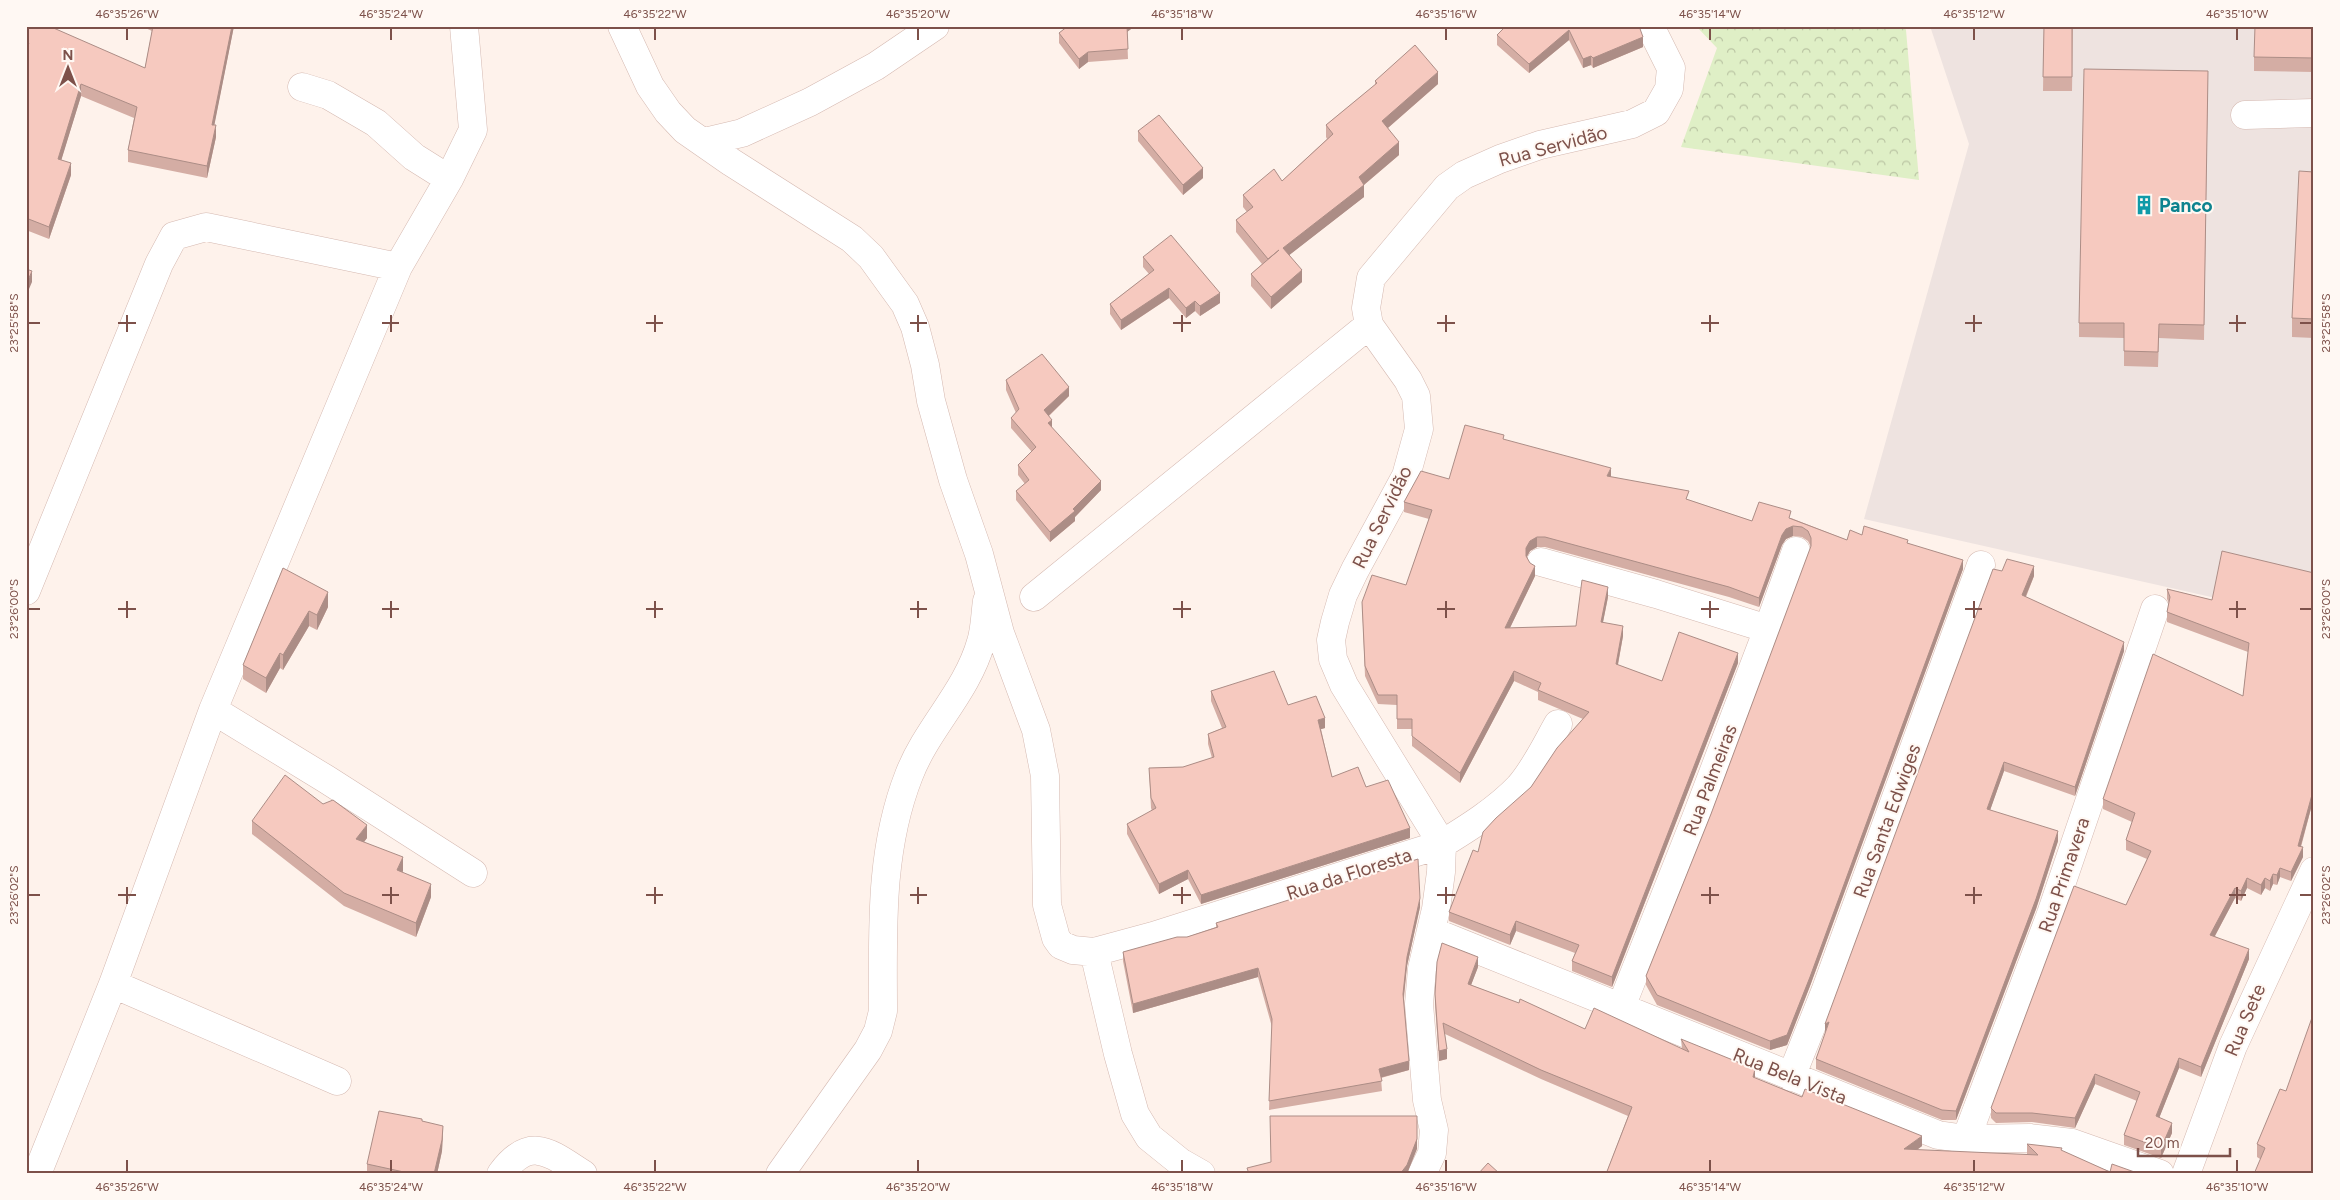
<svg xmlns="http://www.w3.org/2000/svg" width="2340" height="1200" font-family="Figtree,sans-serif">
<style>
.industrial{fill:#eee3e0}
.forest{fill:url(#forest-crowns)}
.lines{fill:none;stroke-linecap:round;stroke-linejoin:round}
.minor-casing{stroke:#d5b9b1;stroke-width:29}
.minor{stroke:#fff;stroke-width:28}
.wall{fill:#d4ada4}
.shaded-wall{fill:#ac8d86}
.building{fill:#f6c9bf;stroke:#ac8d86}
.ticks{fill:none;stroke:#7d514a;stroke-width:2}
.labels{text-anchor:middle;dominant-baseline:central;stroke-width:4;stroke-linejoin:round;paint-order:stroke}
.street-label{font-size:19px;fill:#7d514a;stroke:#fff8f3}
.culture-label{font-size:19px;font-weight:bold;fill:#0d838f;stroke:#fff8f3;text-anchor:start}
.neatline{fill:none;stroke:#7d514a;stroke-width:2}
.ticks-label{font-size:12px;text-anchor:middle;fill:#7d514a}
</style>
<defs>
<pattern id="forest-crowns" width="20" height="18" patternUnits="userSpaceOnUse" patternTransform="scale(1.25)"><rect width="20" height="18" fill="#dfefc6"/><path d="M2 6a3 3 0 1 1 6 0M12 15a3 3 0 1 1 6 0" fill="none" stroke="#bac4a3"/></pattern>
</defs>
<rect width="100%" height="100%" fill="#fef2eb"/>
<path class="industrial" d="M1930,26H2314V620L1864,519L1969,144Z"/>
<path class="forest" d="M1696,26H1904L1906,30L1919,180L1681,147L1717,48Z"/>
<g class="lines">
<defs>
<path id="minor" d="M622,26L650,86L668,112L685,130L731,162L852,239L871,257L905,304L915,327L925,365L931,401L953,480L979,554L1000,633L1036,730L1045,776L1047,905L1056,938L1061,945L1073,950L1094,952L1153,936L1442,844C1468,828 1497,810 1519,787C1535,769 1546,745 1558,724
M302,87L328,95L376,123L414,157L449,179
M2245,115L2314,113
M704,142L742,133L810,102L876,66L935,26
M1541,562L1656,594L1768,629
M26,591L159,264L174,236L206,227L398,267
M1034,597L1369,325
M213,710L326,779L473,873
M1431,931L1938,1135L1966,1139L2030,1138L2072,1143L2160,1174
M1094,952L1118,1054L1135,1114L1149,1137L1180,1162L1201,1174
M113,984L337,1081
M1621,1007L1696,818L1768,629L1796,551
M1791,1077L1825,992L1981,565
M1966,1139L2051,914L2155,609
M37,1174L113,984L213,710L398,267L449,179L473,130L464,26
M501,1174C530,1134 550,1153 583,1174
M780,1174L868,1050L878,1031L883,1011C883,931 879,851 909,775C927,728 967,692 981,642C985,630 985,614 987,601
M1422,1174L1432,1153L1434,1130L1427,1100L1419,1004L1422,969L1436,909L1441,872L1442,844L1344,685L1333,659L1331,640L1335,622L1343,595L1355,570L1406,476L1419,429L1416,396L1408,380L1369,325L1366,308L1371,278L1447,187L1464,175L1500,159L1540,145L1632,124L1656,112L1669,89L1671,68L1650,26
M2186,1174L2233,1046L2314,871"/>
</defs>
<use href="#minor" class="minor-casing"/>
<use href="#minor" class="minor"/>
</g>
<path class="wall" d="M26,26L145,68L152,31L141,26H234L214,125L216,137L207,178L128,162V150L134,118L81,96L61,160L71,175L49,239L26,230Z
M1068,26H1135L1127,32L1128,59L1088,62L1079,69L1059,43V33Z
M1639,26L1643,47L1593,68L1591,65L1583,68L1569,40L1529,73L1497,45V35Z
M2044,26H2073L2072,91H2043Z
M2314,26V72L2254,71V57Z
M2208,71L2204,340L2159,338L2158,367L2124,366V338L2079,337V323Z
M1375,81L1438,84L1388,128L1399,155L1364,185V197L1289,255L1302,282L1271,309L1251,286V274L1262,264L1236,232V220L1247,212L1243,207V195L1282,181L1327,139L1326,137V125L1375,85Z
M1138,131L1203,178L1183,195L1138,141Z
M2314,172V338L2292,337V318Z
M1143,257L1220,303L1200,316L1195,311L1186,318L1169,298L1121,330L1110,314V304L1149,274L1143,267Z
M1006,380L1069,396L1049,416L1052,428L1101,490L1075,517V521L1050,542L1016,500V491L1025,484L1018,475V465L1032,452L1011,428V418L1016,413L1006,390Z
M1504,440L1611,477L1689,500L1752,521L1791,518L1847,540L1862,535L1908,543L1963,569L1810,986L1787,1045L1770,1050L1657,1005L1646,985V976L1711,814L1811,547L1808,541L1802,537L1793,536L1786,539L1782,545L1759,607L1729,597L1545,547H1537L1530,551L1527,557L1535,576L1510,628L1576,626L1608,597L1603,622L1623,636L1618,665L1662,681L1738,663L1612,987L1572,971V961L1575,953L1516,931L1510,945L1449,921V912L1478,852L1531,787L1583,719L1538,700V692L1514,681L1460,783L1412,746V729H1397V705L1378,704L1365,676L1362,602L1406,585L1429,519L1404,512V502L1449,479Z
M283,568L328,607L317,630L309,626L283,670L280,668L266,693L243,679V665Z
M2002,571L2034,576L2026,597L2124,651L2075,796L2004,771L1990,810L2058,841L2036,909L1956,1120H1942L1816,1069V1059Z
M2314,573V801H2313L2301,847L2303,857L2291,881L2280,877L2277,885L2273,884L2270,891L2265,888L2261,895L2247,888L2241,901L2235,898L2215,936L2249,959L2201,1077L2179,1068L2159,1118L2172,1133L2161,1158L2124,1145V1135L2137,1101L2095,1084L2075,1128L2032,1122L1996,1123L1991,1118V1108L2126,905L2147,859L2126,850V840L2132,822L2103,809V799L2243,696L2248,652L2167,622V612L2169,603L2167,599V589L2212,600Z
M1211,691L1288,705L1325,728L1321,729L1332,777L1366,787L1410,838L1201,904L1188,879L1159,894L1127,834V824L1152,811L1151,808L1149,768L1183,767L1212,758L1208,744V734L1222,728L1211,701Z
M323,804L367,838L364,842L403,871L402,872L431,897L416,937L344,906L252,834V821Z
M1420,907L1407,966L1404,999L1409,1070L1381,1078L1382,1091L1269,1110L1272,1027L1258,977L1133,1013L1123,961V952L1187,937L1216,927V923Z
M1478,967L1471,985L1585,1029L1682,1049L1681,1039L1755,1078L1922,1146L1917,1150L2028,1155L2027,1154V1144L2062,1151L2110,1172L2140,1174H1606L1628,1116L1541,1079L1445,1034L1447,1059L1439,1061L1435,1004V994Z
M2286,1091L2314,1174L2260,1159L2257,1157V1144Z
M422,1121L443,1136L442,1151L437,1174H367V1164Z"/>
<path class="shaded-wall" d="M232,26H234L212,137V125Z
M1127,26H1135L1127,32Z
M1569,30V40L1529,73V64Z
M1643,37V47L1593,68V58Z
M1088,52V62L1079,69V59Z
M1591,56V65L1583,68V59Z
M1438,72V84L1382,133V121Z
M81,84V96L58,171V159Z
M216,125V137L207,178V166Z
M1399,142V155L1359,189V177Z
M71,163V175L49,239V227Z
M1203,168V178L1183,195V185Z
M1364,185V197L1283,260V248Z
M1302,270V282L1271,309V297Z
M32,271V282L26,296V285Z
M1169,288V298L1121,330V320Z
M1220,293V303L1200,316V306Z
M1195,301V311L1186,318V308Z
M1069,387V396L1044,420V410Z
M1052,420V430L1048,423Z
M1611,468V477L1607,476Z
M1101,481V490L1075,517V521L1050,542V532Z
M1793,526V536L1786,539L1782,545L1759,607V598L1782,535L1786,529Z
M1537,537V547L1530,551L1526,558V548L1530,541Z
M1963,560V569L1810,986L1787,1045L1770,1050V1041Z
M1535,566V576L1505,638V628Z
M2034,566V576L2022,605V595Z
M1608,587V597L1601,632V622Z
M328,592V607L317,630V615Z
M309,611V626L283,670V655Z
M1623,626V636L1616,674V664Z
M2124,642V651L2075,796V787Z
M280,653V668L266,693V678Z
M1738,653V663L1612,987V977Z
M1514,671V681L1460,783V773Z
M1325,718V728L1318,730V720Z
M2004,762V771L1987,819V809Z
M2313,791V801L2298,856V846Z
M367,825V838L356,852V839Z
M1410,828V838L1201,904V895Z
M2058,831V841L2036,909L1956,1120V1111Z
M2303,847V857L2291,881V872Z
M403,857V871L397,883V870Z
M2280,868V877L2277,885V875Z
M1188,870V879L1159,894V884Z
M2273,874V884L2270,891V881Z
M2247,878V888L2241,901V891Z
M2265,878V888L2261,895V885Z
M431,884V897L416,937V923Z
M2235,888V898L2210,945V935Z
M1420,898V907L1407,966L1403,1003V994L1407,957Z
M1516,921V931L1510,945V935Z
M2249,949V959L2201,1077V1067Z
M1478,957V967L1468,993V984Z
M1258,968V977L1133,1013V1004Z
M1829,1022L1825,1033V1024Z
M1447,1049V1059L1439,1061V1051Z
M2179,1058V1068L2156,1126V1116Z
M1409,1061V1070L1379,1078V1069Z
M1755,1069V1078L1753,1077Z
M2095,1074V1084L2075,1128V1118Z
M2172,1123V1133L2161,1158V1148Z
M1417,1125V1149L1407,1174H1400Z
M443,1126L442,1151L437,1174H434Z
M1922,1136V1146L1904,1159V1149Z"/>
<path class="building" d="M26,26H49L145,68L153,26H232L212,125H216L207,166L128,150L137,107L81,84L58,159L71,163L49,227L26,218V48L29,43L26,42Z
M1068,26H1127L1128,49L1088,52L1079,59L1059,33Z
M1506,26H1639L1643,37L1593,58L1591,56L1583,59L1569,30L1529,64L1497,35Z
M2044,26H2072V77H2043Z
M2255,26H2314V58L2254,57Z
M1415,45L1438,72L1382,121L1399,142L1359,177L1364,185L1283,248L1302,270L1271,297L1251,274L1279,250L1268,259L1236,220L1253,207L1243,195L1274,169L1282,181L1333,134L1326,125L1377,83L1375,81Z
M2084,69L2208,71L2204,325L2159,324L2158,352L2124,351V323H2079Z
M1159,115L1203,168L1183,185L1138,131Z
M2299,171L2314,172V319L2292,318Z
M1171,235L1220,293L1200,306L1195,301L1186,308L1169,288L1121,320L1110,304L1154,270L1143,257Z
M26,269L32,271L26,285Z
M1042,354L1069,387L1044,410L1052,420L1048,423L1101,481L1073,509L1075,511L1050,532L1016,491L1029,480L1018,465L1036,447L1011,418L1019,409L1006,380Z
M1465,425L1504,435L1503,439L1611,468L1607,476L1689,491L1686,499L1752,521L1759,502L1791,511L1789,518L1847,540L1850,530L1862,535L1864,526L1908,540L1907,543L1963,560L1810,977L1787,1035L1770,1041L1657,995L1646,976L1711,814L1811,546V538L1808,531L1802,527L1793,526L1786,529L1782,535L1759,598L1729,587L1545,537H1537L1530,541L1526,548V556L1530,563L1535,566L1505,628L1576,626L1582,580L1608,587L1601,622L1623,626L1616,664L1662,681L1679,632L1738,653L1612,977L1572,961L1579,945L1516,921L1510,935L1449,912L1473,850L1478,852L1483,832L1496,818L1531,787L1557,748L1589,712L1538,690L1541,683L1514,671L1460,773L1412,736V719H1397V695H1378L1365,666L1362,602L1372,575L1406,585L1432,510L1404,502L1421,471L1449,479Z
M2222,551L2314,573V791H2313L2298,846L2303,847L2291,872L2280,868L2277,875L2273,874L2270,881L2265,878L2261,885L2247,878L2241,891L2235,888L2210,935L2249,949L2201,1067L2179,1058L2156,1116L2172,1123L2161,1148L2124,1135L2140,1092L2095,1074L2075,1118L2032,1113H1996L1991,1108L2074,886L2126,905L2151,851L2126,840L2135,813L2103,799L2153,654L2243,696L2249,643L2167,612L2170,597L2167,589L2212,600Z
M2007,559L2034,566L2022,595L2124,642L2075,787L2004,762L1987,809L2058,831L2036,899L1956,1111L1942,1110L1816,1059L1829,1022L1825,1024L1993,569L2002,571Z
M283,568L328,592L317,615L309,611L283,655L280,653L266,678L243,665Z
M1274,671L1288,705L1316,696L1325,718L1318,720L1332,777L1358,767L1366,787L1388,780L1410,828L1201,895L1188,870L1159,884L1127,824L1156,808L1151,798L1149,768L1183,767L1214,757L1208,734L1226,727L1211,691Z
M285,775L323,804L333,800L367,825L356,839L403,857L397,870L431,884L416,923L344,893L252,821Z
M1418,859L1420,898L1407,957L1403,994L1409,1061L1379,1069L1382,1081L1269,1101L1272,1019L1258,968L1133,1004L1123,952L1177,937H1187L1218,927L1216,923Z
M1442,943L1478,957L1468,984L1519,1003L1520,999L1585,1029L1594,1008L1689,1052L1681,1039L1755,1069L1753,1077L1802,1097L1805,1089L1922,1136L1904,1149L2038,1155L2027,1144L2062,1148L2061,1150L2110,1172L2112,1164L2140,1174H1606L1632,1107L1541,1070L1443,1023L1447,1049L1439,1051L1435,994L1437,962Z
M2314,1012V1174H2254L2265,1148L2257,1144L2280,1089L2286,1091Z
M379,1111L422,1119V1121L443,1126L442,1140L434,1174H413L367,1164Z
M1270,1116H1417V1139L1407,1165L1400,1174H1249L1247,1168L1271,1162Z
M1488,1163L1500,1174H1478Z"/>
<path class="ticks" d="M127,28V40M391,28V40M655,28V40M918,28V40M1182,28V40M1446,28V40M1710,28V40M1974,28V40M2237,28V40M127,315V332M391,315V332M655,315V332M918,315V332M1182,315V332M1446,315V332M1710,315V332M1974,315V332M2237,315V332M28,323H40M118,323H136M382,323H399M646,323H663M910,323H927M1173,323H1191M1437,323H1455M1701,323H1719M1965,323H1982M2229,323H2246M2300,323H2312M127,601V618M391,601V618M655,601V618M918,601V618M1182,601V618M1446,601V618M1710,601V618M1974,601V618M2237,601V618M28,609H40M118,609H136M382,609H399M646,609H663M910,609H927M1173,609H1191M1437,609H1455M1701,609H1719M1965,609H1982M2229,609H2246M2300,609H2312M127,887V904M391,887V904M655,887V904M918,887V904M1182,887V904M1446,887V904M1710,887V904M1974,887V904M2237,887V904M28,895H40M118,895H136M382,895H399M646,895H663M910,895H927M1173,895H1191M1437,895H1455M1701,895H1719M1965,895H1982M2229,895H2246M2300,895H2312M127,1160V1172M391,1160V1172M655,1160V1172M918,1160V1172M1182,1160V1172M1446,1160V1172M1710,1160V1172M1974,1160V1172M2237,1160V1172"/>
<defs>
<symbol id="building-bare" viewBox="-9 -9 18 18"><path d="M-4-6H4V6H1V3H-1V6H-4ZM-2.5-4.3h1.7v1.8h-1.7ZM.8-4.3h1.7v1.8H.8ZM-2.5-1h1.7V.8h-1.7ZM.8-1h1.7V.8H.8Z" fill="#0f9aa8" stroke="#fff8f3" stroke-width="2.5" paint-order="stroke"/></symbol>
</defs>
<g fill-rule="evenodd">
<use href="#building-bare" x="2130" y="191" width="28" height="28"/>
</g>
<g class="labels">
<g class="street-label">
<text transform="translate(1553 146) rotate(-15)">Rua Servidão</text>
<text transform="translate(1382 517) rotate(-64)">Rua Servidão</text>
<text transform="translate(1710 780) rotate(-69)">Rua Palmeiras</text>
<text transform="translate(1887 821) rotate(-70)">Rua Santa Edwiges</text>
<text transform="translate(1349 874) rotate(-18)">Rua da Floresta</text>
<text transform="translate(2064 875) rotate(-71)">Rua Primavera</text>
<text transform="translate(2245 1020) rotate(-67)">Rua Sete</text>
<text transform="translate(1790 1076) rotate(22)">Rua Bela Vista</text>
</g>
<g class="culture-label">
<text x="2159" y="205">Panco</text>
</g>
</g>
<rect width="2340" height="1200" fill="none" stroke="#fff8f3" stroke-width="55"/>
<g transform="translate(68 68)" stroke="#fff8f3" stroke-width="4" paint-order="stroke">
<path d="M0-4L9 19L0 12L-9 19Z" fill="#7d514a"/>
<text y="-8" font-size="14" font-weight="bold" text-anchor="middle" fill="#7d514a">N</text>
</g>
<path d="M2138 1148v8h92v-8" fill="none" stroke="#7d514a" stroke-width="2.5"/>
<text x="2145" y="1148" font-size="15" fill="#7d514a" stroke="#fff8f3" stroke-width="4" paint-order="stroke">20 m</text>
<rect x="28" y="28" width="2284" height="1144" class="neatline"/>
<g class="ticks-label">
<text x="127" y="18">46°35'26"W</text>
<text x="391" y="18">46°35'24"W</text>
<text x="655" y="18">46°35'22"W</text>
<text x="918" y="18">46°35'20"W</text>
<text x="1182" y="18">46°35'18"W</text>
<text x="1446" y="18">46°35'16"W</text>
<text x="1710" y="18">46°35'14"W</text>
<text x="1974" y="18">46°35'12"W</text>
<text x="2237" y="18">46°35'10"W</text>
<text transform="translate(14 323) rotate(-90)" y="4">23°25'58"S</text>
<text transform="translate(2326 323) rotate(-90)" y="4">23°25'58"S</text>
<text transform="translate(14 609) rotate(-90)" y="4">23°26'00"S</text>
<text transform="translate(2326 609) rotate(-90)" y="4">23°26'00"S</text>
<text transform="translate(14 895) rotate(-90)" y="4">23°26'02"S</text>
<text transform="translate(2326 895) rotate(-90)" y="4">23°26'02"S</text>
<text x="127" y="1191">46°35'26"W</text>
<text x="391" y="1191">46°35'24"W</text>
<text x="655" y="1191">46°35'22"W</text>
<text x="918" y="1191">46°35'20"W</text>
<text x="1182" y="1191">46°35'18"W</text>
<text x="1446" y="1191">46°35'16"W</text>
<text x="1710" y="1191">46°35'14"W</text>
<text x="1974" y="1191">46°35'12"W</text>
<text x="2237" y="1191">46°35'10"W</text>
</g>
</svg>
